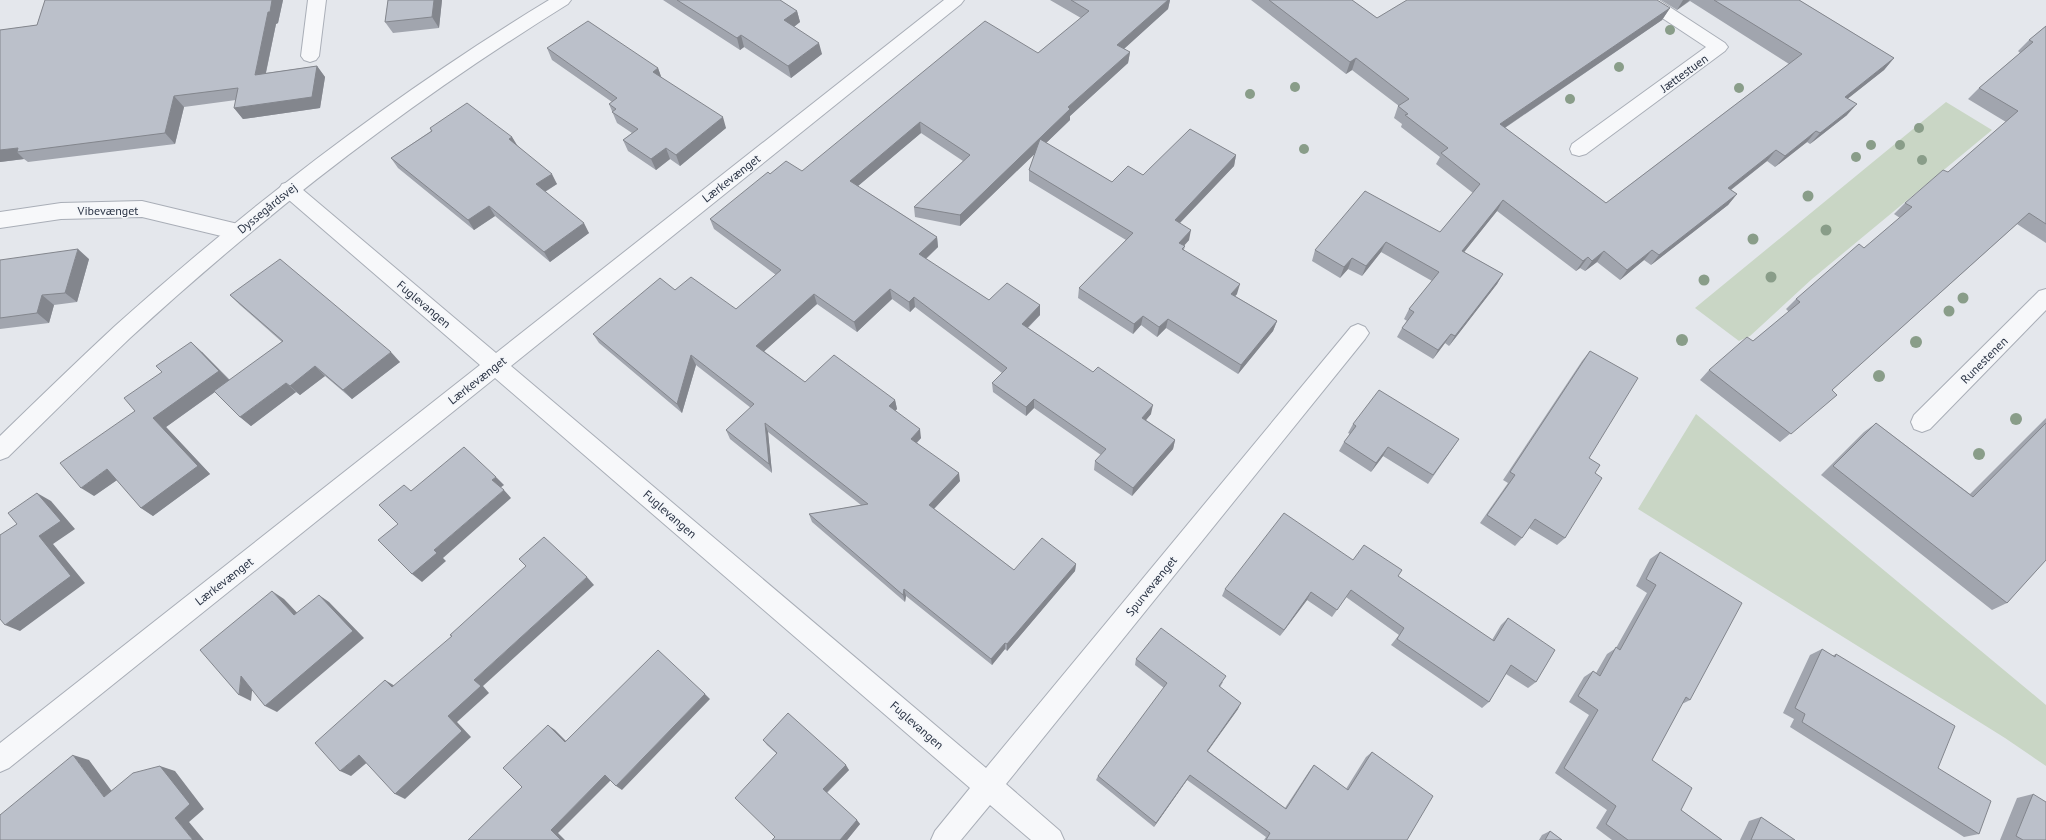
<svg xmlns="http://www.w3.org/2000/svg" width="2046" height="840" font-family="'PT Sans',sans-serif">
<style>
.green{fill:#c9d6c5}
.lines{fill:none;stroke-linecap:round;stroke-linejoin:round}
.minor-casing{stroke:#a9aeb7;stroke-width:2}
.tertiary-casing{stroke:#a9aeb7;stroke-width:2}
.minor{fill:#f7f8fa;fill-rule:evenodd}
.tertiary{fill:#f7f8fa;fill-rule:evenodd}
.tree{fill:#899d89}
.wall{fill:#a1a5ae}
.shaded-wall{fill:#83868d}
.building{fill:#bbc0ca;stroke:#83868d}
.labels{text-anchor:middle;dominant-baseline:central;stroke-width:3.5;stroke-linejoin:round;paint-order:stroke}
.street-label{font-size:12px;fill:#2b3445;stroke:#f4f6f9}
</style>
<rect width="100%" height="100%" fill="#e4e7ec"/>
<path class="green" d="M1946,102L1992,130L1812,279L1750,336L1739,341L1695,308Z
M1696,414L2046,705V766L2005,738L1638,509Z"/>
<g class="lines">
<defs>
<path id="minor" d="M308,0H326L319,56L316,60L310,62L304,60L301,56Z
M944,0H964L961,4L511,366L986,768L1351,327L1358,324L1365,327L1369,333L1365,339L1006,784L1060,831L1064,840H1031L990,805L961,840H931L935,831L970,788L495,378L9,768L0,772V743L480,365L282,194L279,189L282,184L289,182L296,184L496,353Z
M1638,0H1659L1725,43L1728,47L1725,51L1586,154L1579,156L1572,154L1570,149L1572,144L1706,47L1641,4Z
M142,201L238,224L245,227L248,232L245,237L238,240L142,217L61,219L0,228V212L61,203Z
M2046,289V310L1930,429L1922,432L1914,429L1911,422L1914,415L2039,291Z"/>
<path id="tertiary" d="M549,0H571L568,4C411,101 266,213 130,338C89,377 49,417 8,457L0,460V436C38,399 76,362 115,326C250,205 394,94 549,0Z"/>
</defs>
<use href="#minor" class="minor-casing"/>
<use href="#tertiary" class="tertiary-casing"/>
<use href="#minor" class="minor"/>
<use href="#tertiary" class="tertiary"/>
</g>
<g class="tree">
<circle cx="1670" cy="30" r="5"/>
<circle cx="1619" cy="67" r="5"/>
<circle cx="1295" cy="87" r="5"/>
<circle cx="1739" cy="88" r="5"/>
<circle cx="1250" cy="94" r="5"/>
<circle cx="1570" cy="99" r="5"/>
<circle cx="1919" cy="128" r="5"/>
<circle cx="1871" cy="145" r="5"/>
<circle cx="1900" cy="145" r="5"/>
<circle cx="1304" cy="149" r="5"/>
<circle cx="1856" cy="157" r="5"/>
<circle cx="1922" cy="160" r="5"/>
<circle cx="1808" cy="196" r="5.5"/>
<circle cx="1826" cy="230" r="5.5"/>
<circle cx="1753" cy="239" r="5.5"/>
<circle cx="1771" cy="277" r="5.5"/>
<circle cx="1704" cy="280" r="5.5"/>
<circle cx="1963" cy="298" r="5.5"/>
<circle cx="1949" cy="311" r="5.5"/>
<circle cx="1682" cy="340" r="6"/>
<circle cx="1916" cy="342" r="6"/>
<circle cx="1879" cy="376" r="6"/>
<circle cx="2016" cy="419" r="6"/>
<circle cx="1979" cy="454" r="6"/>
</g>
<path class="wall" d="M45,0H283L278,23L276,24L266,73L317,66L325,77L320,108L243,119L234,108L236,100L184,107L175,144L28,162L24,159L0,162V30L37,25Z
M388,0H442L439,28L393,33L385,22Z
M663,0H780L797,11L800,22L794,27L822,54L791,78L744,47L740,50Z
M1050,0H1170L1168,9L1124,49L1130,52L1128,63L1070,116V120L1046,143L1112,182L1236,155L1234,166L1180,223L1189,240L1184,246H1185L1184,250L1237,294L1235,296L1277,321L1273,331L1238,374L1166,328L1157,337L1141,325L1133,334L1078,298L1079,288L1126,240L1029,181V170L1035,153L960,226L915,217L914,207L963,161L921,133L858,186L937,237L938,247L926,259L989,300L1040,305V315L1028,328L1151,414L1146,420L1175,440L1173,449L1132,496L1094,470L1095,461L1101,455L1034,408L1026,416L993,392L992,383L1002,373L915,307L910,312L892,299L857,332L817,304L764,351L805,382L895,400L897,409L895,411L921,438L917,443L960,481L934,509L1014,570L1076,564L1075,571L1007,651L1005,649L992,665L906,596L905,602L812,522L809,514L861,505L768,432L772,473L730,439L726,430L751,408L696,365L682,413L599,343L593,334L675,290L736,309L776,275L714,229L710,219L770,174L802,171L1038,53L1081,18Z
M1251,0H1352L1377,18L1670,8L1662,20L1505,128L1606,203L1789,64L1690,1L1677,10L1661,0H1799L1894,58L1884,70L1848,98L1847,115L1810,144L1807,142L1775,167L1767,161L1731,190L1737,194L1728,205L1651,265L1644,260L1620,280L1597,262L1585,271L1580,268L1576,271L1497,211L1464,252L1503,274L1497,284L1449,346L1445,343L1433,359L1397,337L1402,328L1407,321L1404,319L1409,309L1432,281L1381,252L1362,276L1348,269L1340,278L1312,261L1315,250L1440,232L1473,193L1436,164L1440,157L1401,127L1402,124L1394,118L1398,106H1399L1352,70L1346,74Z
M2046,26V243L2017,224L1832,390L1837,395L1780,442L1700,380L1709,370L1753,341L1789,312L1786,309L1796,299L1864,248L1900,218L1894,214L1905,203L1948,172L2006,122L1968,99L1979,88L2020,53L2018,51L2029,40Z
M547,48L658,68L661,77L726,128L680,166L670,159L656,170L628,151L623,140L632,133L617,123L609,104L612,102L552,60Z
M430,128L512,137L517,145L557,184L545,192L589,233L550,262L495,216L474,230L398,168L391,158L431,131Z
M89,259L77,302L54,305L49,323L0,329V260Z
M230,295L400,362L352,399L325,376L300,395L296,392L251,426L240,417L215,392L166,427L210,474L153,516L141,508L117,480L94,496L135,411L202,352L230,380L282,342L240,305Z
M1590,351L1589,458L1595,473L1565,538L1557,545L1529,528L1522,538L1515,546L1480,523L1508,483L1503,480L1582,361Z
M2046,418V560L2007,603L1992,610L1821,475L1864,432L1876,423L1970,494Z
M1353,424L1459,439L1428,484L1383,456L1371,472L1339,451L1344,442L1350,434L1348,433Z
M1660,552L1690,700L1682,704L1652,760L1681,810L1722,840H1612L1596,828L1607,810L1555,773L1589,715L1569,702L1584,677L1593,671L1596,673L1607,654L1616,648L1647,593L1636,586L1650,559Z
M1353,560L1398,576L1492,640L1501,625L1508,618L1536,682L1528,688L1506,674L1489,702L1482,708L1391,645L1399,635L1346,597L1332,617L1307,600L1280,636L1222,596L1225,589Z
M1822,649L1832,656L1836,654L1938,768L1979,834L1964,837L1790,727L1794,719L1783,713L1810,655Z
M1136,659L1223,682L1220,687L1238,709L1208,751L1285,808L1310,770L1314,765L1346,789L1366,757L1372,752L1407,840H1264L1266,837L1187,780L1154,827L1096,780L1098,776L1164,688L1135,665Z
M763,740L849,770L827,793L860,824L847,840H772L775,837L776,753L767,745Z
M2033,794L2046,840H2000L2017,798Z
M1761,817L1795,840H1740L1749,821Z
M1550,831L1562,840H1539L1542,835Z"/>
<path class="shaded-wall" d="M272,0H283L278,23L276,24L263,86L255,75L268,12Z
M434,0H442L439,28L432,17Z
M1168,0H1170L1168,9L1116,56L1117,45Z
M1683,0H1690L1677,10Z
M1670,8L1662,20L1494,135L1500,124Z
M797,11L800,22L787,32L784,20Z
M741,35L744,47L740,50L737,38Z
M819,43L822,54L791,78L788,66Z
M1130,52L1128,63L1070,116V120L960,226V215L1068,107Z
M1356,58L1352,70L1346,74L1350,62Z
M1894,58L1884,70L1836,108L1845,97Z
M317,66L325,77L320,108L243,119L234,108Z
M658,68L662,79L653,72Z
M174,96L184,107L175,144L165,133Z
M1857,104L1847,115L1810,144L1820,133Z
M723,117L726,128L680,166L676,155Z
M920,122L921,133L852,191L850,181Z
M1816,131L1807,142L1775,167L1785,156Z
M512,137L518,147L509,139Z
M18,148L17,152L24,159L0,162V150Z
M666,148L670,159L656,170L651,159Z
M1776,150L1767,161L1719,199L1728,188Z
M1236,155L1234,166L1173,230L1175,220Z
M552,174L557,184L541,194L536,184Z
M1737,194L1728,205L1651,265L1659,255Z
M1503,200L1497,211L1457,261L1462,251Z
M489,206L495,216L474,230L468,220Z
M584,223L589,233L550,262L544,252Z
M1191,230L1189,240L1177,253L1179,243Z
M937,237L938,247L920,264L919,254Z
M1386,242L1381,252L1362,276L1366,266Z
M78,249L89,259L77,302L65,293Z
M1652,250L1644,260L1620,280L1627,270Z
M1604,251L1597,262L1585,271L1592,261Z
M1588,257L1580,268L1576,271L1583,261Z
M1352,258L1348,269L1340,278L1344,267Z
M1503,274L1497,284L1449,346L1455,336Z
M1240,284L1237,294L1228,304L1231,294Z
M890,289L892,299L857,332L854,322Z
M814,294L817,304L760,355L756,346Z
M42,295L54,305L49,323L37,313Z
M914,297L915,307L910,312L909,302Z
M1040,305V315L1022,333V324Z
M1143,316L1141,325L1133,334L1134,324Z
M1168,319L1166,328L1157,337L1159,327Z
M1277,321L1273,331L1238,374L1241,365Z
M1451,334L1445,343L1433,359L1438,350Z
M191,342L202,352L230,381L166,427L210,474L153,516L141,508L153,418Z
M391,352L400,362L352,399L343,390Z
M691,355L696,365L682,413L677,404Z
M315,366L325,376L300,395L290,386Z
M286,383L296,392L251,426L240,417Z
M1034,399V408L1026,416V407Z
M895,400L897,409L891,415L889,406Z
M1153,405L1151,414L1141,426L1142,418Z
M765,423L768,432L772,473L769,464Z
M920,429L921,438L912,447L911,439Z
M1175,440L1173,449L1132,496L1133,488Z
M1388,447L1383,456L1371,472L1376,463Z
M107,469L120,478L94,496L81,488Z
M959,473L960,481L930,513L929,505Z
M496,477L504,485L500,488L492,480Z
M504,490L511,498L443,558L446,561L422,582L412,574L434,550Z
M37,493L51,501L75,529L53,544L85,583L20,631L5,625Z
M1076,564L1075,571L1007,651V644Z
M587,577L594,585L483,686L489,693L457,722L471,737L405,799L395,794L448,716L474,680Z
M904,589L906,596L905,602L903,595Z
M272,591L284,599L306,622L294,615Z
M1311,592L1307,600L1280,636L1284,630Z
M319,595L329,602L364,638L277,712L265,706Z
M1005,643V649L992,665L991,659Z
M241,676L253,682L251,701L239,695Z
M385,680L395,686L392,687Z
M705,694L710,699L622,790L616,786Z
M1241,703L1238,709L1204,756L1207,751Z
M548,725L555,730L572,747L565,742Z
M73,755L89,760L119,801L104,797Z
M359,755L370,760L351,776L340,771Z
M846,765L849,770L826,793L823,789Z
M160,766L175,771L204,809L189,822L204,840H193L175,818Z
M605,775L611,780L558,833L565,840H561L551,830Z
M1190,775L1187,780L1154,827L1156,823Z
M857,820L860,824L847,840H840Z"/>
<path class="building" d="M45,0H272L270,12H268L255,75L317,66L312,97L234,108L238,88L174,96L165,133L17,152L18,148L0,150V30L37,25Z
M388,0H434L432,17L385,22Z
M677,0H780L797,11L784,20L819,43L788,66L741,35L737,38Z
M1071,0H1168L1117,45L1130,52L1068,107L1070,109L960,215L914,207L970,155L920,122L850,181L937,237L919,254L989,300L1007,283L1040,305L1022,324L1093,372L1098,367L1153,405L1142,418L1175,440L1133,488L1095,461L1106,449L1034,399L1026,407L992,383L1007,368L914,297L909,302L890,289L854,322L814,294L756,346L805,382L834,355L895,400L889,406L920,429L911,439L959,473L929,505L1014,570L1042,538L1076,564L1007,644L1005,643L991,659L904,589L903,595L809,514L868,504L765,423L769,464L726,430L754,404L691,355L677,404L593,334L660,278L675,290L691,277L736,309L781,270L710,219L768,172L770,174L786,161L802,171L985,21L1038,53L1089,11Z
M1269,0H1352L1377,18L1407,0H1657L1670,8L1500,124L1606,203L1802,54L1714,0H1799L1894,58L1845,97L1857,104L1820,133L1816,131L1785,156L1776,150L1728,188L1737,194L1659,255L1652,250L1627,270L1604,251L1592,261L1588,257L1583,261L1503,200L1462,251L1503,274L1455,336L1451,334L1438,350L1402,328L1414,312L1409,309L1439,272L1386,242L1366,266L1352,258L1344,267L1315,250L1365,191L1440,232L1480,184L1441,153L1448,148L1405,115L1408,114L1398,106L1409,99L1356,58L1350,62Z
M588,21L658,68L653,72L723,117L676,155L666,148L651,159L623,140L638,129L612,112L616,109L609,104L617,98L547,48Z
M2046,26V224L2029,213L1832,390L1837,395L1791,434L1709,370L1747,337L1753,341L1800,302L1796,299L1859,244L1864,248L1912,207L1905,203L1943,170L1948,172L2018,111L1979,88L2033,42L2029,40Z
M467,103L512,137L509,139L552,174L536,184L584,223L544,252L489,206L468,220L391,158L432,131L430,128Z
M1190,129L1236,155L1175,220L1191,230L1179,243L1185,246L1182,249L1240,284L1231,294L1277,321L1241,365L1168,319L1159,327L1143,316L1134,324L1079,288L1133,233L1029,170L1040,139L1112,182L1128,166L1143,175Z
M78,249L65,293L42,295L37,313L0,318V260Z
M280,259L391,352L343,390L315,366L290,386L286,383L240,417L214,391L283,341L230,295Z
M191,342L219,371L153,418L198,466L141,508L107,469L81,488L60,463L135,411L124,398L162,372L156,366Z
M1590,351L1638,378L1589,458L1600,465L1595,473L1602,478L1565,538L1535,519L1522,538L1487,515L1515,475L1510,472Z
M1379,390L1459,439L1433,475L1388,447L1376,463L1344,442L1356,426L1353,424Z
M1876,423L1973,497L2046,423V560L2007,603L1833,466Z
M464,447L496,477L492,480L504,490L434,550L437,553L412,574L378,540L398,524L379,505L404,485L411,491Z
M37,493L61,521L39,536L71,576L5,625L0,619V535L17,524L8,513Z
M1284,513L1353,560L1364,545L1402,570L1398,576L1494,641L1508,618L1555,650L1536,682L1511,665L1489,702L1397,639L1404,628L1351,590L1337,610L1311,592L1284,630L1225,589Z
M544,537L587,577L474,680L481,686L448,716L462,731L395,794L359,755L340,771L315,743L385,680L392,687L452,636L450,635L526,566L519,559Z
M1660,552L1742,603L1690,700L1686,697L1652,760L1692,788L1681,810L1722,840H1628L1606,824L1616,806L1564,768L1598,710L1578,696L1593,671L1600,676L1616,647L1620,650L1656,585L1646,579Z
M272,591L294,615L319,595L353,631L265,706L241,676L239,695L200,650Z
M1161,628L1226,676L1219,686L1241,703L1207,751L1286,809L1314,765L1348,790L1372,752L1433,796L1407,840H1266L1270,833L1190,775L1156,823L1098,776L1167,683L1136,659Z
M1822,649L1835,657L1836,654L1955,726L1938,768L1991,801L1979,834L1802,722L1805,714L1795,708Z
M658,650L705,694L616,786L605,775L551,830L561,840H468L522,787L503,768L548,725L565,742Z
M788,713L846,765L823,789L857,820L840,840H772L775,837L735,798L777,753L763,740Z
M73,755L104,797L133,773L160,766L190,804L175,818L193,840H0V815Z
M2033,794L2046,802V840H2023L2016,836Z
M1761,817L1795,840H1751Z
M1550,831L1562,840H1545Z"/>
<g class="labels">
<g class="street-label">
<text transform="translate(1684 73) rotate(-36)">Jættestuen</text>
<text transform="translate(731 178) rotate(-38)">Lærkevænget</text>
<text transform="translate(267 208) rotate(-39)">Dyssegårdsvej</text>
<text x="108" y="210">Vibevænget</text>
<text transform="translate(424 304) rotate(40)">Fuglevangen</text>
<text transform="translate(1984 360) rotate(-45)">Runestenen</text>
<text transform="translate(477 380) rotate(-38)">Lærkevænget</text>
<text transform="translate(670 514) rotate(41)">Fuglevangen</text>
<text transform="translate(224 581) rotate(-38)">Lærkevænget</text>
<text transform="translate(1151 586) rotate(-51)">Spurvevænget</text>
<text transform="translate(917 725) rotate(41)">Fuglevangen</text>
</g>
</g>
</svg>
